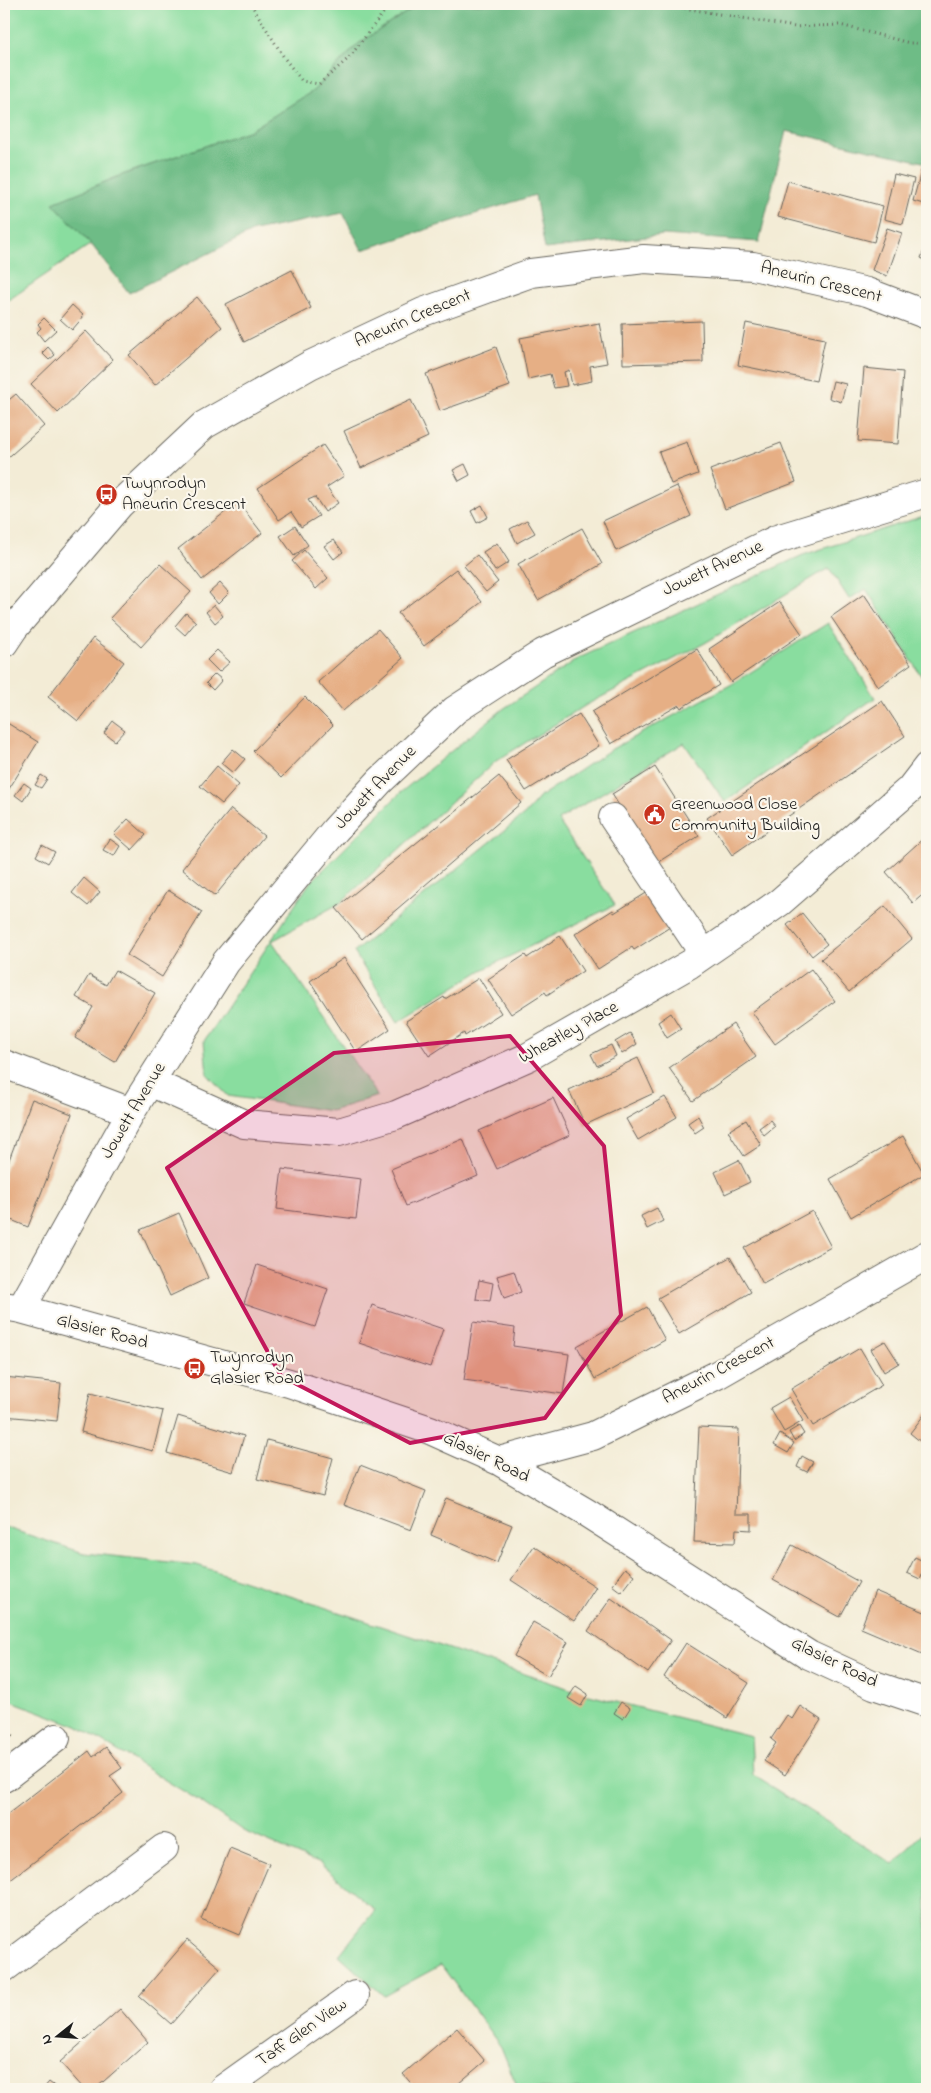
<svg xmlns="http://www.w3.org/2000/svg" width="931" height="2093" font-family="'Indie Flower',sans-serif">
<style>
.green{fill:#89dd9f;stroke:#527c5e}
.forest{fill:#6ebc86;stroke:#456c51}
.building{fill:#e6af85}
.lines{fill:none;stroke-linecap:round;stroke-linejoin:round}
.minor-casing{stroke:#67655d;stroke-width:30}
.path{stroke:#67655d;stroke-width:3;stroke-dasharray:1 4;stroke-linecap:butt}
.minor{stroke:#fff;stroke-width:28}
.marked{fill:#c2185b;fill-opacity:0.2;stroke:#c2185b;stroke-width:4;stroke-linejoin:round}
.labels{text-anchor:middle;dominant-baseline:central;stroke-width:4.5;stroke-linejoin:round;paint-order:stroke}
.street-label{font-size:18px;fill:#1c1c1c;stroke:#fbf7ec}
.poi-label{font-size:18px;fill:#1c1c1c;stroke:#fbf7ec;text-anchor:start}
</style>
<rect width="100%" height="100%" fill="#fbf7ec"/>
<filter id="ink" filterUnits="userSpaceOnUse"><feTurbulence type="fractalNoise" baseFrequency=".02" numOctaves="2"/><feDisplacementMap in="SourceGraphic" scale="10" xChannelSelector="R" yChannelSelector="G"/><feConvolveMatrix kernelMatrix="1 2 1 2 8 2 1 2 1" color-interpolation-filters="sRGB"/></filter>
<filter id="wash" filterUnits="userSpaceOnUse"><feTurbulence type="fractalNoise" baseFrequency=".0096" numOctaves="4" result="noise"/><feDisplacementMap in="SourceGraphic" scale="20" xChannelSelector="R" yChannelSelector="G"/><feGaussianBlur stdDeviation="1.12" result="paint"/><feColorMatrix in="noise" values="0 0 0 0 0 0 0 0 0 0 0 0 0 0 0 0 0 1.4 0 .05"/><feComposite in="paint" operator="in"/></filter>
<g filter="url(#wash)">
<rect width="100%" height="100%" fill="#f3ecd6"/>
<path class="green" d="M4,4H419L358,44L313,91L251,130L122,175L54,203L91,244L4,303Z
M927,515V685L866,589L849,599L829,568L705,643L588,704L496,761L340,903L272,941L377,1096L331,1111L228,1096L207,1074L204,1041L309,884L401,792L503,709L579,658L803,555Z
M828,623L875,698L725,802L684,743L558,820L615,905L482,970L398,1022L354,952L525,814L541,796L610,750L732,684Z
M4,1527L84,1553L197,1565L585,1694L751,1736L753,1775L893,1864L927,1829V2089H518L501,2047L441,1965L384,1996L339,1955L375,1910L320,1864L243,1831L201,1802L77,1726L4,1698Z"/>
<path class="forest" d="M419,4H666L711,7L727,4H927V163L786,131L759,242L664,235L545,249L535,195L362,250L343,213L254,231L129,293L91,244L53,203L122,175L251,130L313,91L358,44Z"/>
<g id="blocks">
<path class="building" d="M923,164L927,165V205L913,201Z
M894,174L914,179L903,224L884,219Z
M788,181L883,206L874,242L778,217Z
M887,228L902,233L887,276L872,270Z
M927,243V261L921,258Z
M292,270L311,308L244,342L226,304Z
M197,297L222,327L155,385L129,355Z
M72,305L84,316L72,330L60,319Z
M44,318L56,330L44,341L37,332L41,328L38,324Z
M702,321L703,362L623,364L622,324Z
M599,323L607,363L590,366L592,381L572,385L569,370L564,372L567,386L554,388L550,374L528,379L520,338Z
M746,323L825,339L816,381L738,365Z
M86,331L113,360L58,413L31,384Z
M48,347L55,355L49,360L42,353Z
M496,347L510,386L440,411L426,374Z
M864,368L903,372L898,444L858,441Z
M833,381L846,384L841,402L829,398Z
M16,394L44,426L4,461V404Z
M411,400L428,437L361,468L344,431Z
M687,442L698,474L671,484L659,452Z
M781,443L796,482L725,509L710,470Z
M323,445L344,476L327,487L338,503L325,512L315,497L308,500L319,516L301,527L291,512L279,520L258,488Z
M465,464L470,475L459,481L453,470Z
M677,486L691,516L616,551L603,521Z
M238,502L262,533L202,580L178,549Z
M482,505L488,517L477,523L471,511Z
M527,520L535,533L517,543L510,529Z
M295,526L308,545L294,556L280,536Z
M582,528L602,564L538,600L518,564Z
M334,540L343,552L334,559L324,546Z
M497,543L509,562L495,571L483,552Z
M304,550L328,578L316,589L292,561Z
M477,555L498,582L486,592L464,566Z
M160,564L191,592L141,647L110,618Z
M456,569L482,602L424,646L398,613Z
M220,583L229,593L218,604L209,593Z
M864,594L911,664L878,687L831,617Z
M780,602L802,634L731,682L709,649Z
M214,605L223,616L215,623L206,612Z
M186,613L196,622L185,635L175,626Z
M378,629L403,658L343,711L318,682Z
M93,638L124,662L78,721L48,697Z
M697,649L719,685L681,708L679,705L611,744L592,712Z
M217,650L230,662L219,672L207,660Z
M215,674L222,680L213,690L206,683Z
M305,697L333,725L281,778L253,751Z
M882,701L905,736L732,855L707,818Z
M579,714L599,746L526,791L506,760Z
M4,721L38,742L4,797Z
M113,721L125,730L115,741L104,733Z
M233,749L245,759L233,773L221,763Z
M217,766L239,785L222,804L200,786Z
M655,767L699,836L655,864L612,794Z
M41,775L47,779L41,788L35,785Z
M499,776L521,803L362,939L336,908Z
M24,783L31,788L23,801L15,795Z
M231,809L264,836L215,896L182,869Z
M128,819L146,835L132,850L114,834Z
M927,835V891L913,903L886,872Z
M110,839L120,846L114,856L103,850Z
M42,845L55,852L48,863L36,856Z
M84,878L100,892L88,906L72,893Z
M168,890L202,912L162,977L127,955Z
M648,892L670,927L634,950L632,947L598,969L575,934L613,910L614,913Z
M885,906L912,939L849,992L821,959Z
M802,913L827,944L812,956L787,925Z
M560,936L583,971L547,995L545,992L511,1014L488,979L525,955L527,958Z
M344,958L390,1029L356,1052L310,981Z
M811,969L835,1001L775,1044L752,1012Z
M115,970L155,993L115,1062L75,1038L93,1007L76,997L89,975L106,985Z
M479,978L501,1013L465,1036L464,1033L429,1056L406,1021L444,997L445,999Z
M671,1013L681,1029L667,1038L658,1022Z
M733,1024L756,1057L693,1101L669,1068Z
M630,1033L637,1044L622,1054L615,1042Z
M611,1045L616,1056L597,1066L591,1054Z
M638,1058L654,1093L585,1125L569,1090Z
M665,1097L677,1117L638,1140L626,1119Z
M553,1098L570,1135L497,1169L479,1131Z
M32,1099L72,1114L28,1227L4,1217V1173Z
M698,1116L704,1127L695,1133L688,1123Z
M746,1120L761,1145L744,1156L728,1131Z
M770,1120L775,1126L764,1135L759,1128Z
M903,1136L924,1174L851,1217L830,1179Z
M463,1139L478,1176L406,1206L391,1169Z
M739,1160L750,1182L725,1194L715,1172Z
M282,1169L361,1179L356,1219L277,1209Z
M657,1208L663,1221L647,1229L641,1216Z
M812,1211L831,1247L763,1284L744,1248Z
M179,1213L208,1278L170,1296L140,1230Z
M730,1257L751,1292L679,1334L658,1298Z
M257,1265L328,1289L315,1327L244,1303Z
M514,1271L521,1292L504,1298L497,1276Z
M479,1280L493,1283L490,1301L476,1299Z
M372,1305L443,1329L430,1367L359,1343Z
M647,1307L665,1340L595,1379L577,1346Z
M473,1322L515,1328L513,1346L569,1354L563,1394L464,1380Z
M885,1341L899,1363L884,1372L871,1349Z
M860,1348L882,1385L813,1426L791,1389Z
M4,1377L61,1383L57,1421L4,1416Z
M90,1393L163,1411L153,1451L81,1432Z
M789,1397L803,1421L784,1432L770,1408Z
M927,1411V1447L910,1433Z
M178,1416L244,1436L233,1472L167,1453Z
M799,1426L804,1434L794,1441L789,1432Z
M699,1427L739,1429L736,1514H751V1530L736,1529L735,1543L694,1542Z
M780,1434L794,1443L788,1453L774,1445Z
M267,1440L333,1458L323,1496L257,1479Z
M802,1456L813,1462L807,1472L797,1467Z
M360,1465L426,1491L411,1530L344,1505Z
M446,1498L512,1525L497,1563L431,1535Z
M792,1545L859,1582L840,1617L773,1580Z
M534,1546L596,1587L574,1621L511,1580Z
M915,1557L927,1563L920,1579L907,1573Z
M625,1568L634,1575L621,1592L612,1585Z
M875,1591L927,1613V1656L861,1628Z
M611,1598L671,1640L648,1673L588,1631Z
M533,1622L568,1642L548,1676L514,1656Z
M686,1643L749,1683L727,1718L664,1677Z
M576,1686L588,1694L581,1706L568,1698Z
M621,1702L630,1708L623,1719L614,1713Z
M800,1706L821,1720L785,1775L764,1761L776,1743L771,1739L787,1715L792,1719Z
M4,1724L13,1736L4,1743Z
M106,1747L122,1768L110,1776L123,1793L4,1885V1817L89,1751L93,1757Z
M230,1848L269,1864L239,1935L201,1919Z
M187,1940L220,1968L171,2024L139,1996Z
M120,2009L148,2042L95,2089H84L60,2062Z
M457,2028L485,2061L452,2089H416L403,2074Z
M49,2082L58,2089H43Z"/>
</g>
</g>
<g filter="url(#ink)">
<use href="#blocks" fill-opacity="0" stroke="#67655d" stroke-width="1"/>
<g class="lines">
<defs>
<path id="minor" d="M4,643L14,628L120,504L204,425L310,365L423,312L531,273L644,259L753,266L867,292L927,315
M613,818L704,954
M4,1064L131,1112
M150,1082L244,1124L339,1132L396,1115L528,1057L690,964L780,902L910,789L927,767
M4,1306L21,1309L289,1383L430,1430L499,1461L587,1513L809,1655L874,1685L927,1703
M21,1309L131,1112L226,962L335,830L380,781L455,710L543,653L777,539L927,493
M499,1461L593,1436L717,1375L927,1255
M4,1778L56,1738
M4,1968L164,1848
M223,2089L355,1995"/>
</defs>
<use href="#minor" class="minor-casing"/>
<path class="path" d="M251,4L285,59L302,81L319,84L349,58L390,4
M660,4L795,27L840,25L910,43H927"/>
<use href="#minor" class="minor"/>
</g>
</g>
<path class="marked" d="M510,1036L604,1146L621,1315L545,1418L410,1443L281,1376L167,1168L334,1053Z"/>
<defs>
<symbol id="bus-disc" viewBox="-11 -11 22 22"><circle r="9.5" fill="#c8321e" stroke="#fbf7ec"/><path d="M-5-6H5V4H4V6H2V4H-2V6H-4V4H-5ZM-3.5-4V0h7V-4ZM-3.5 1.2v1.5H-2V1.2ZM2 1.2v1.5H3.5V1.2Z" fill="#fff"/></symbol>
<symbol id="civic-disc" viewBox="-11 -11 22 22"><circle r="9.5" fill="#c8321e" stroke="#fbf7ec"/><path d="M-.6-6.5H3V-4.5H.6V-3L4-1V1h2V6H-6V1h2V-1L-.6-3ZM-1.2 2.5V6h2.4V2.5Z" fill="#fff"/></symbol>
</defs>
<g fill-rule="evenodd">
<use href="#bus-disc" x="94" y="482" width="25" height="25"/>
<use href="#civic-disc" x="642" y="802" width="25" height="25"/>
<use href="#bus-disc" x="182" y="1356" width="25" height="25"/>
</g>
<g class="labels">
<g class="street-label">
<text transform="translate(821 283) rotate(14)">Aneurin Crescent</text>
<text transform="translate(413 319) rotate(-23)">Aneurin Crescent</text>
<text transform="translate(713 569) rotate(-25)">Jowett Avenue</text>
<text transform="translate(376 788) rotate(-46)">Jowett Avenue</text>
<text transform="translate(569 1033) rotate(-29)">Wheatley Place</text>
<text transform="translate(134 1111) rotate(-59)">Jowett Avenue</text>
<text transform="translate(102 1332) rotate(15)">Glasier Road</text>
<text transform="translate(719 1371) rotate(-28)">Aneurin Crescent</text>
<text transform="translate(486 1458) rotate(26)">Glasier Road</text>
<text transform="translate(834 1663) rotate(26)">Glasier Road</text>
<text transform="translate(302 2033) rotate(-35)">Taff Glen View</text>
</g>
<g class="poi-label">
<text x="122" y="484">Twynrodyn<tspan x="122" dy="21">Aneurin Crescent</tspan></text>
<text x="671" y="805">Greenwood Close<tspan x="671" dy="21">Community Building</tspan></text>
<text x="210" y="1358">Twynrodyn<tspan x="210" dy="21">Glasier Road</tspan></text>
</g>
</g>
<rect width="931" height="2093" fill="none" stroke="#fbf7ec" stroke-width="20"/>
<g transform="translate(58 2036) rotate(253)" stroke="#fbf7ec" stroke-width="4" paint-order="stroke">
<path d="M0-4L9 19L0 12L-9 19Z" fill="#1c1c1c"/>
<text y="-8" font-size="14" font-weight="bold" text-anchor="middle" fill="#1c1c1c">N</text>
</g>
</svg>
